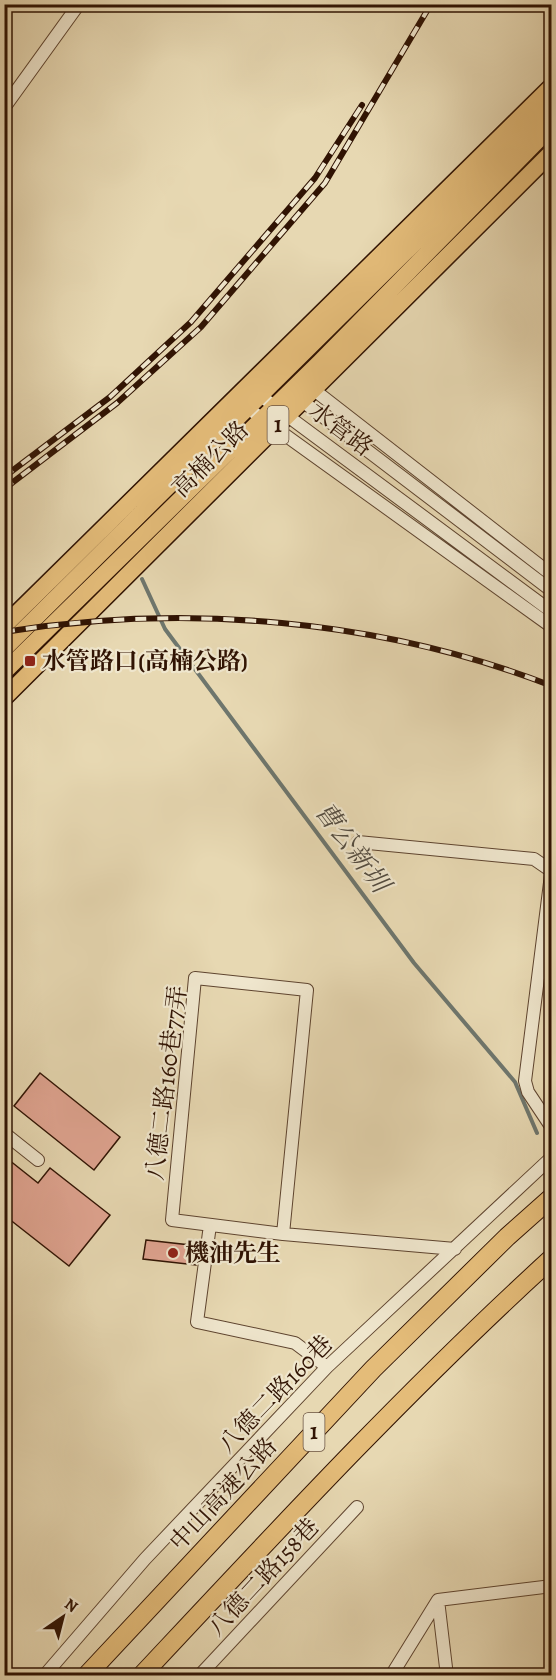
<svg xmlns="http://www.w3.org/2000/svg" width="556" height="1680" font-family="Alegreya,'Noto Serif TC',serif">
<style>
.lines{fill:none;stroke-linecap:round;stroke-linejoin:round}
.stream{stroke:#6e766d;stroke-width:4}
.building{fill:#e0a491;stroke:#301303;stroke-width:1.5}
.minor-casing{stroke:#5e442f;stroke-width:14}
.major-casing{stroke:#301303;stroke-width:19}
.highway-casing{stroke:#301303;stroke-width:20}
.minor{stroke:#efe6cd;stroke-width:12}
.major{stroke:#e4bc79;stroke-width:16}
.highway{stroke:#e4bc79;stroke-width:18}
.rail-casing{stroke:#301303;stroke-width:6}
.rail{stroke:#efe6cd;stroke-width:4;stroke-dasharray:11;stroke-linecap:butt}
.poi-dot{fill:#8f2418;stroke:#efe6cd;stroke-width:2}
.labels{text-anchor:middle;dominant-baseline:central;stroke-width:4.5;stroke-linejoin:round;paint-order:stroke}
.shield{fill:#efe6cd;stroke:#695240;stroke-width:1.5}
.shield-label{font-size:22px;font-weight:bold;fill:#301303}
.street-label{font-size:24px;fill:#301303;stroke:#efe6cd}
.poi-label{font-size:24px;font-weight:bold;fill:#301303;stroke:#efe6cd;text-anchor:start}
.water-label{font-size:26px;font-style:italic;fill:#544d41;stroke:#efe6cd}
</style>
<rect width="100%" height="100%" fill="#e7d8b2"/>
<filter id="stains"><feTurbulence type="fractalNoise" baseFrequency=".00333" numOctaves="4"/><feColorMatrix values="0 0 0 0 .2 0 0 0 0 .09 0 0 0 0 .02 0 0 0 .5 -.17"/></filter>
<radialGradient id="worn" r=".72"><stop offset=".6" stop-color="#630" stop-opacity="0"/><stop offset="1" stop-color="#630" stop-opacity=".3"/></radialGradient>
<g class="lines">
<path class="stream" d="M142,579L165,629L414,963L515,1082L537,1133"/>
</g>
<path class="building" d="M40,1073L120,1137L94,1170L14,1106Z
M4,1156L38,1183L50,1168L110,1215L69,1266L4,1215Z
M146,1240L199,1246L196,1265L143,1259Z"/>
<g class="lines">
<defs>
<path id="minor" d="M4,108L79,4
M309,386L552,575
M254,391L552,612
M297,397L552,591
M249,400V409L552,627
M358,842L534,859L550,870
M552,867L525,1081L528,1092L552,1128
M4,1133L38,1160
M210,1225L197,1322L295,1343L327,1367
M283,1234L307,990L195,978L172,1220L283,1234L455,1249
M438,1600L552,1586
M438,1600L447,1676
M44,1676L145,1559L327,1367L552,1157
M199,1676L357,1507
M391,1676L438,1600"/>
<path id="major" d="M4,626L552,86
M4,649L552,107
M4,672L320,362L552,126
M4,698L552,152"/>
<path id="highway" d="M86,1676L373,1369L507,1237L552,1197
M141,1676C274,1534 407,1390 552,1258"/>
</defs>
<use href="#minor" class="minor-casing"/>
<use href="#major" class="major-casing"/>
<use href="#highway" class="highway-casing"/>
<use href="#minor" class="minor"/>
<use href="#major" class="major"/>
<use href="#highway" class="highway"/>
<defs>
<path id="rail" d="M4,477L110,397L191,322L315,178L362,105
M4,489L117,403L201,327L325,183L431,4
M4,632C186,603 380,619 552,686"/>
</defs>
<use href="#rail" class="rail-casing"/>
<use href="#rail" class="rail"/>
</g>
<g class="poi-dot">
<rect x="24" y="655" width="12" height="12" rx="3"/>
<circle cx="173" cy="1253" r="6"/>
</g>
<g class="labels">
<g class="shield">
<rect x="267.5" y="406" width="21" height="38" rx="4.5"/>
<rect x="303.5" y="1413" width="21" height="38" rx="4.5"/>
</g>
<g class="shield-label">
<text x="278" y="425">1</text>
<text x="314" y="1432">1</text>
</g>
<g class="street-label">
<text transform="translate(341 429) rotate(37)">水管路</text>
<text transform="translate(210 459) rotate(-45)">高楠公路</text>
<text transform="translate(166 1083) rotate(-83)">八德二路160巷77弄</text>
<text transform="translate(275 1394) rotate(-46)">八德二路160巷</text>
<text transform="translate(223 1494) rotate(-47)">中山高速公路</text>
<text transform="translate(263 1577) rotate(-47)">八德二路158巷</text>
</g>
<g class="poi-label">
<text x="42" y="661">水管路口(高楠公路)</text>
<text x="185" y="1253">機油先生</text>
</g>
<g class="water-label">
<text transform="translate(352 847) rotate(53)">曹公新圳</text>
</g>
</g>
<rect width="556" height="1680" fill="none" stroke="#e7d8b2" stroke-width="24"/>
<rect x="6" y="6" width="544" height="1668" fill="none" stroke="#301303" stroke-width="3"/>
<rect x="12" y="12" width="532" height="1656" fill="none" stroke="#301303" stroke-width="1.5"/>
<g transform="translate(63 1617) rotate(35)" stroke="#efe6cd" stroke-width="4.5" paint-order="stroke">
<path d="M0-4.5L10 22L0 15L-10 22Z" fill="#301303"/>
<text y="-9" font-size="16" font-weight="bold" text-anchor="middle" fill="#301303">N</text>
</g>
<rect width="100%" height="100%" filter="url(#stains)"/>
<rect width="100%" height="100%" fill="url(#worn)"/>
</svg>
